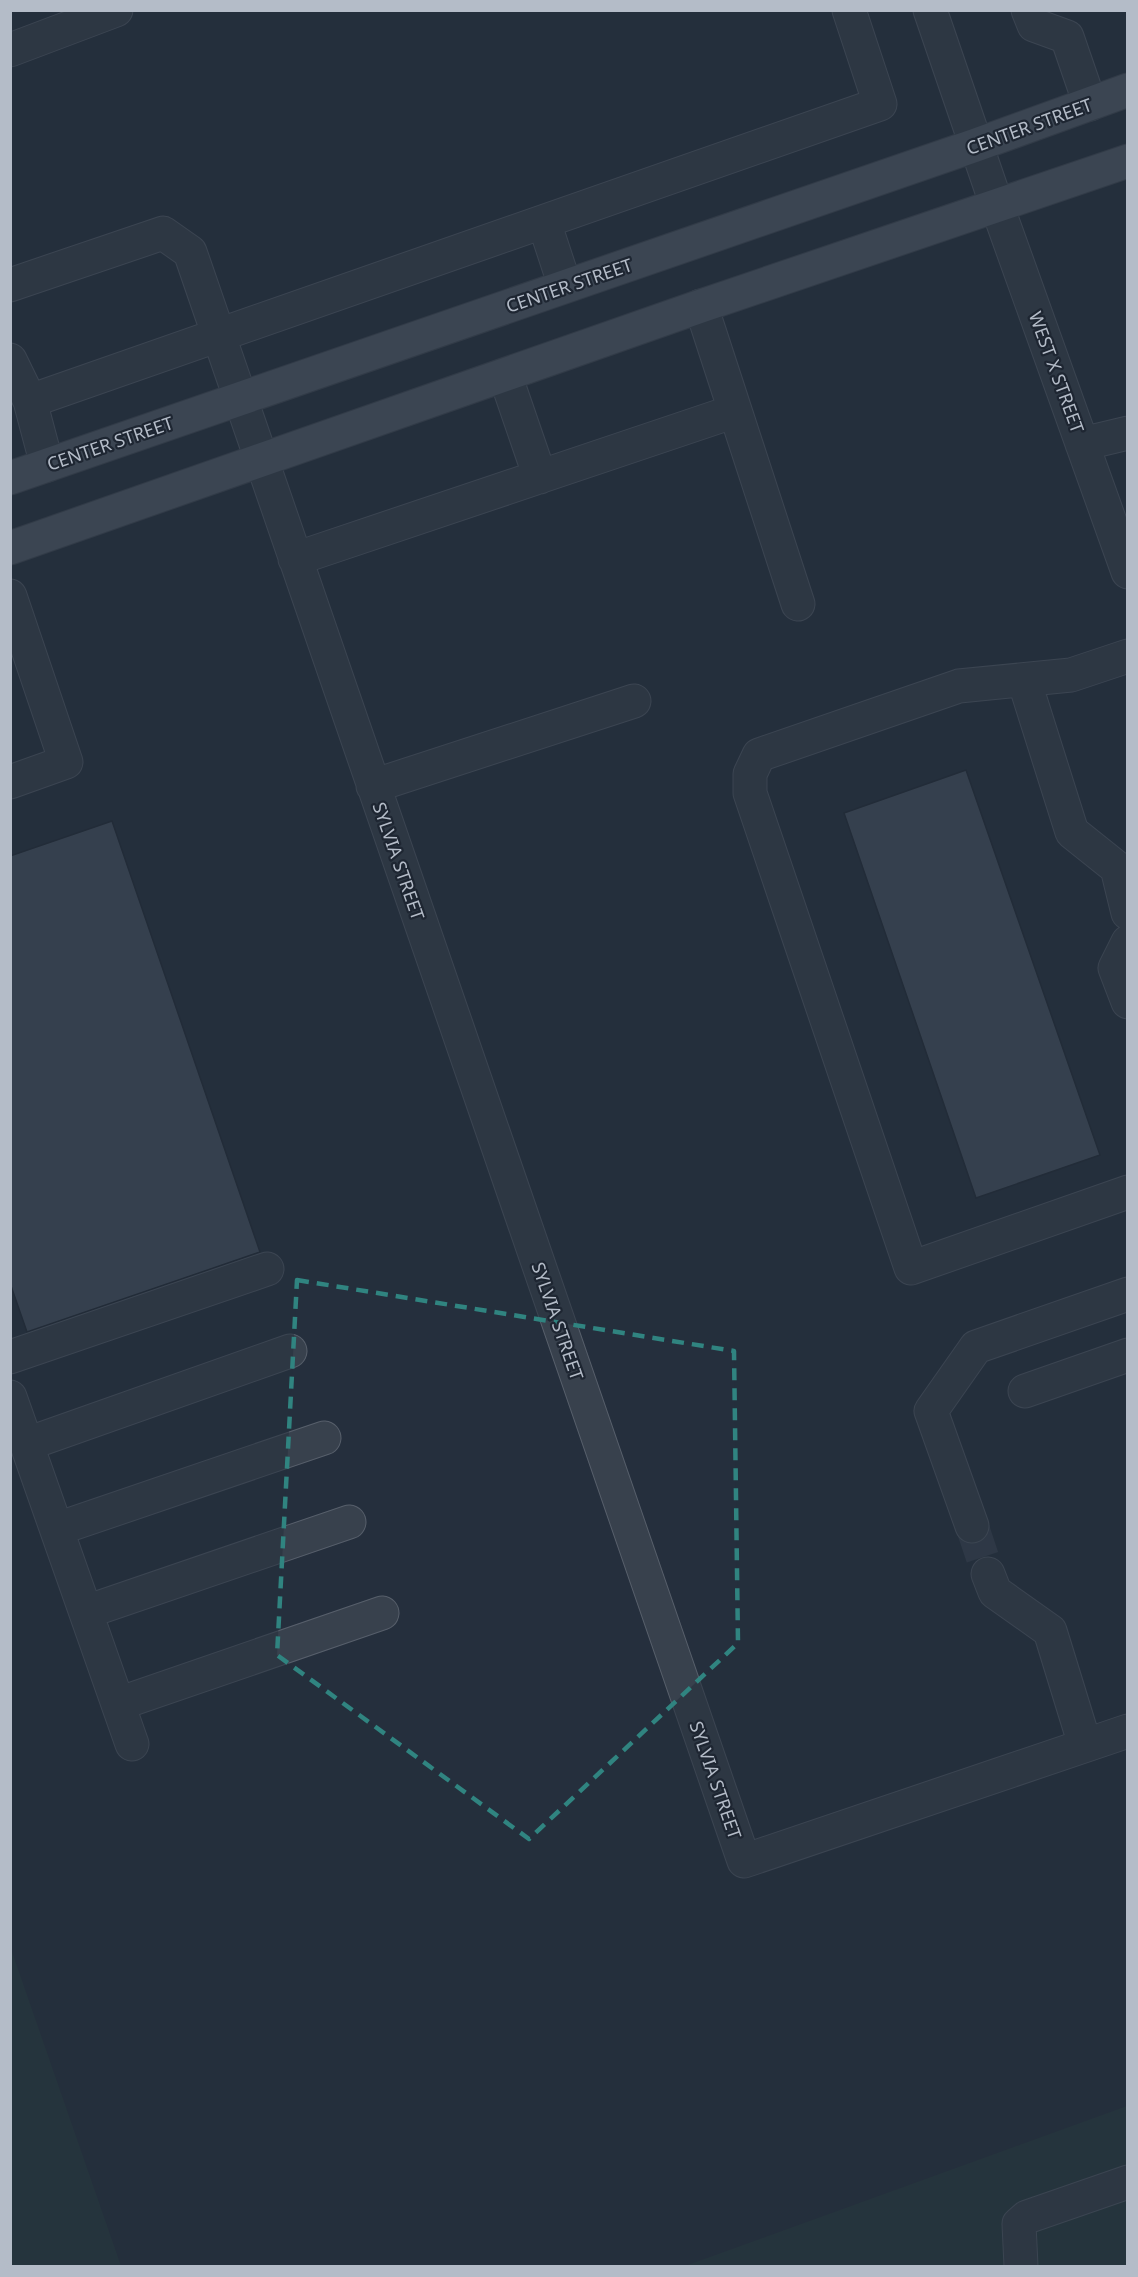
<svg xmlns="http://www.w3.org/2000/svg" width="1138" height="2277" font-family="'Noto Sans',sans-serif">
<style>
.green{fill:#273b3e}
.building{fill:#4b5665;stroke:#202834;stroke-width:1.5}
.lines{fill:none;stroke-linecap:round;stroke-linejoin:round}
.minor-tunnel{stroke:#3a4452;stroke-width:33;stroke-dasharray:33 16;stroke-linecap:butt}
.minor-casing{stroke:#575f6b;stroke-width:35}
.major-casing{stroke:#424a56;stroke-width:35}
.minor{stroke:#38414d;stroke-width:33}
.major{stroke:#57606d;stroke-width:33}
.marked{fill:none;stroke:#308480;stroke-width:4.5;stroke-dasharray:12 8;stroke-linejoin:round}
.labels{text-anchor:middle;dominant-baseline:central;stroke-width:4.5;stroke-linejoin:round;paint-order:stroke}
.street-label{font-size:18px;fill:#b4bcc8;stroke:#1e2632}
</style>
<rect width="100%" height="100%" fill="#252f3d"/>
<path class="green" d="M11,1949L121,2266H11Z
M1127,2106V2266H685Z"/>
<path class="building" d="M966,770L1100,1155L976,1198L844,813Z
M112,821L260,1252L27,1332L10,1283V856Z"/>
<g class="lines">
<path class="minor-tunnel" d="M972,1526L988,1574"/>
<defs>
<path id="minor" d="M930,10L997,206L1128,572
M1028,10L1034,25L1067,37L1090,104
M10,50L116,10
M544,222L565,286
M10,285L163,233L190,252L744,1861L1128,1731
M701,306L798,604
M10,360L30,401L880,104L849,10
M505,375L540,477
M30,401L47,465
M1082,444L1128,433
M295,559L735,411
M10,596L66,762L10,782
M1128,656L1071,675L959,686L759,755L750,774V793L911,1268L1128,1192
M1024,680L1072,832L1117,868L1128,913
M373,786L634,701
M1128,942L1115,968L1128,1002
M10,1357L267,1269
M1025,1391L1128,1355
M10,1397L132,1744
M27,1444L290,1351
M972,1526L931,1411L976,1347L1128,1294
M57,1529L324,1438
M988,1574L995,1592L1050,1631L1085,1745
M86,1612L349,1522
M118,1704L382,1613
M1021,2266L1019,2224L1027,2217L1128,2182"/>
<path id="major" d="M10,478L976,145L1128,90
M10,548L701,306L1128,161"/>
</defs>
<use href="#minor" class="minor-casing"/>
<use href="#major" class="major-casing"/>
<use href="#minor" class="minor"/>
<use href="#major" class="major"/>
</g>
<path d="M0 0H1138V2277H0ZM297,1280L734,1351L738,1643L529,1839L277,1655Z" fill="#252f3d" fill-opacity=".55" fill-rule="evenodd"/>
<path class="marked" d="M297,1280L734,1351L738,1643L529,1839L277,1655Z"/>
<g class="labels">
<g class="street-label">
<text transform="translate(1029 126) rotate(-20)">CENTER STREET</text>
<text transform="translate(569 285) rotate(-19)">CENTER STREET</text>
<text transform="translate(1057 372) rotate(70)">WEST X STREET</text>
<text transform="translate(110 443) rotate(-19)">CENTER STREET</text>
<text transform="translate(399 861) rotate(71)">SYLVIA STREET</text>
<text transform="translate(558 1321) rotate(71)">SYLVIA STREET</text>
<text transform="translate(716 1780) rotate(71)">SYLVIA STREET</text>
</g>
</g>
<rect width="1138" height="2277" fill="none" stroke="#b4bcc8" stroke-width="24"/>
</svg>
